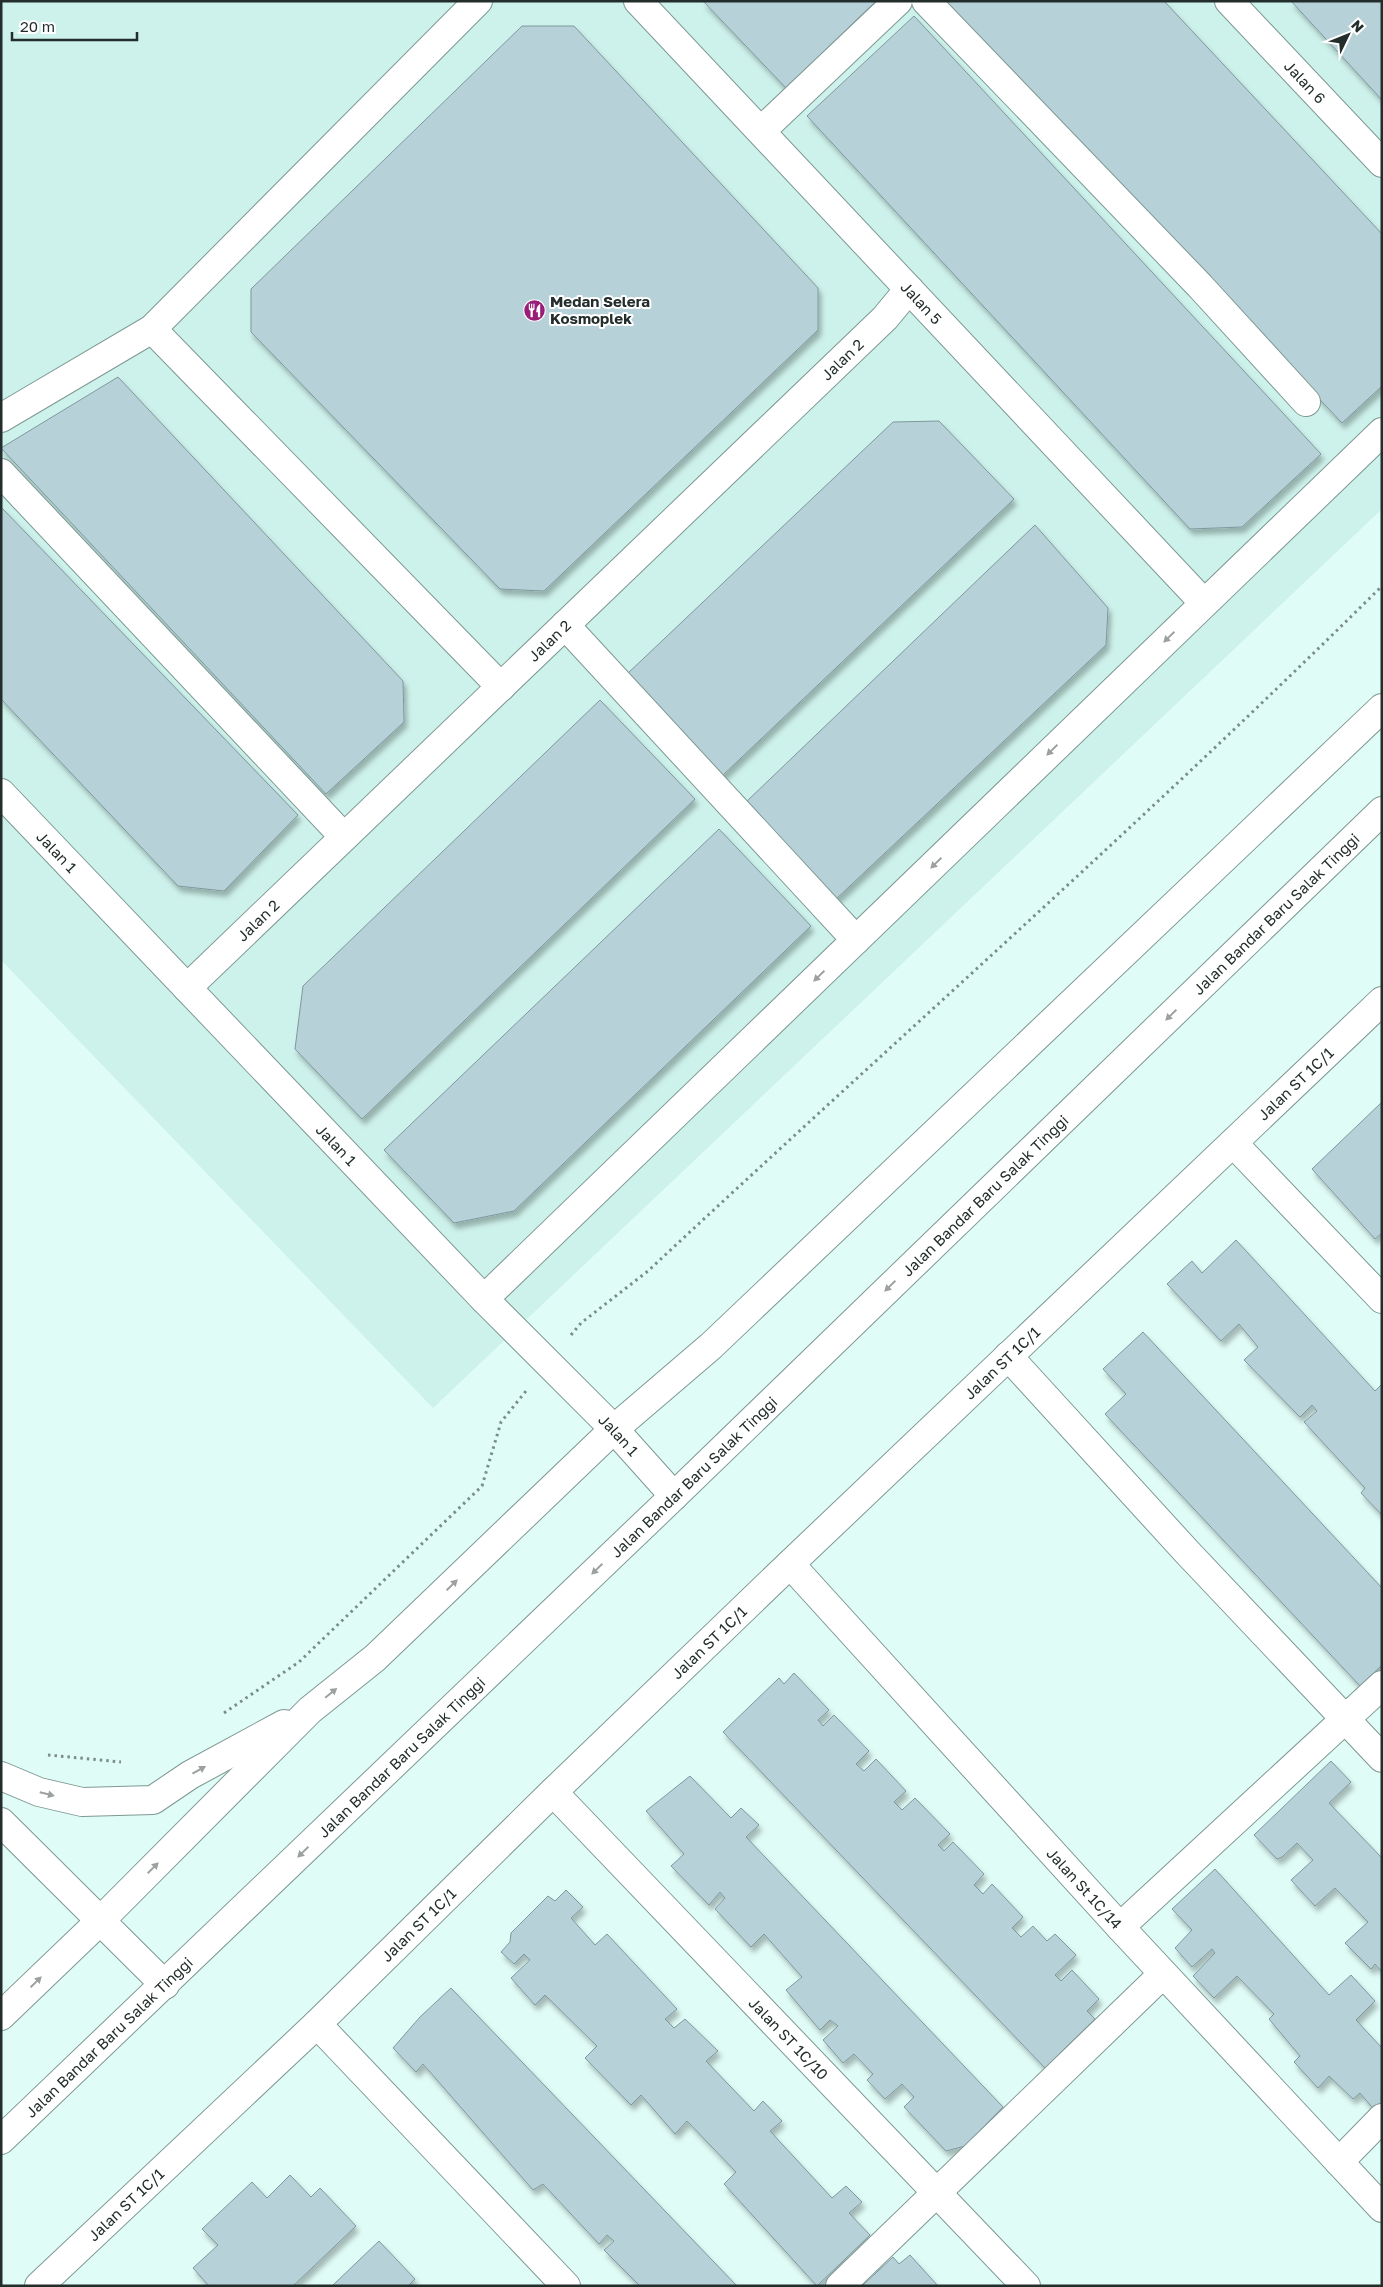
<svg xmlns="http://www.w3.org/2000/svg" width="1383" height="2287" font-family="'Golos Text',sans-serif">
<style>
.built{fill:#cdf2eb}
.building{fill:#b7d1d8;stroke:#7f989e;filter:url(#shadow)}
.lines{fill:none;stroke-linecap:round;stroke-linejoin:round}
.minor-casing{stroke:#7e9893;stroke-width:30}
.major-casing{stroke:#7e9893;stroke-width:30}
.path{stroke:#7a8d89;stroke-width:3;stroke-dasharray:2.5 4;stroke-linecap:butt}
.minor{stroke:#fff;stroke-width:28}
.major{stroke:#fff;stroke-width:28}
.oneway{fill:#9ca1a0}
.labels{text-anchor:middle;dominant-baseline:central;stroke-width:4;stroke-linejoin:round;paint-order:stroke}
.street-label{font-size:15px;fill:#232e2c;stroke:#fff}
.poi-label{font-size:15px;font-weight:bold;fill:#232e2c;stroke:#fff;text-anchor:start}
</style>
<defs>
<filter id="shadow"><feDropShadow dx="3" dy="5.5" stdDeviation="2.5" flood-color="#0004"/></filter>
</defs>
<rect width="100%" height="100%" fill="#e0fcf7"/>
<path class="built" d="M1,1H1382V509L433,1408L1,960Z"/>
<path class="building" d="M703,1H876L786,88Z
M945,1H1164L1382,234V386L1342,423Z
M1291,1H1382V100Z
M914,16L1321,454L1242,527L1190,529L807,116Z
M522,26H574L818,288V330L544,591L500,589L251,332V289Z
M118,377L403,681L404,722L326,794L1,448Z
M939,421L1014,499L722,776L626,675L893,422Z
M1,507L298,815L224,891L178,886L1,699Z
M1035,525L1108,608L1106,645L835,900L745,803Z
M600,700L695,799L362,1119L295,1049L303,986Z
M719,829L811,926L514,1211L454,1223L384,1150Z
M1382,1102V1233L1375,1239L1312,1169Z
M1236,1240L1375,1391L1382,1384V1515L1361,1493L1365,1488L1304,1422L1317,1411L1312,1405L1300,1417L1244,1360L1258,1347L1239,1324L1221,1341L1167,1284L1192,1261L1202,1273Z
M1143,1332L1382,1588V1665L1360,1686L1105,1414L1126,1394L1103,1369Z
M794,1673L829,1710L818,1720L823,1726L834,1715L869,1751L856,1764L864,1771L876,1759L906,1791L894,1802L902,1810L915,1798L950,1834L938,1845L944,1851L953,1842L984,1874L974,1885L983,1894L992,1884L1023,1917L1012,1928L1021,1937L1033,1926L1047,1941L1055,1934L1076,1955L1055,1975L1061,1981L1072,1970L1099,1999L1087,2011L1095,2019L1045,2068L723,1732L779,1678L784,1684Z
M1331,1761L1351,1782L1329,1803L1382,1858V1972L1375,1964L1371,1969L1345,1943L1368,1922L1335,1888L1315,1906L1291,1880L1313,1860L1297,1843L1282,1857L1277,1859L1254,1835Z
M690,1776L731,1818L741,1808L759,1825L746,1837L1003,2107L965,2146L946,2151L904,2107L914,2097L902,2084L885,2099L867,2080L873,2074L854,2054L843,2063L823,2040L838,2026L830,2020L820,2030L786,1990L802,1977L764,1934L751,1947L715,1909L725,1898L720,1892L709,1905L671,1866L684,1854L646,1811Z
M1215,1869L1329,1995L1351,1975L1375,2001L1356,2020L1382,2048L1381,2118L1360,2093L1353,2099L1329,2076L1318,2088L1294,2062L1300,2056L1269,2019L1274,2014L1237,1976L1214,1998L1193,1976L1215,1953L1212,1949L1192,1967L1175,1948L1192,1930L1172,1909Z
M566,1890L583,1907L571,1918L595,1945L607,1934L677,2009L665,2019L674,2028L685,2019L718,2051L706,2061L754,2111L763,2101L782,2121L770,2131L832,2198L846,2186L862,2202L849,2213L870,2235L817,2286L724,2184L736,2172L687,2121L675,2134L641,2095L631,2105L585,2058L597,2046L545,1995L535,2005L511,1978L530,1960L524,1954L514,1964L501,1952L510,1942L511,1933L548,1896L555,1901Z
M451,1988L737,2286H640L604,2250L614,2241L607,2235L599,2244L543,2184L533,2190L423,2064L416,2072L393,2048L420,2017Z
M290,2175L311,2197L320,2188L356,2226L293,2286H209L193,2268L218,2245L202,2229L252,2182L267,2198Z
M379,2241L415,2279L408,2286H332Z
M910,2255L938,2286H862L893,2257L899,2264Z"/>
<g class="lines">
<defs>
<g id="minor">
<path id="s1" d="M638,1L1204,603"/>
<path d="M926,1L1200,286L1306,402"/>
<path id="s2" d="M1229,1L1382,163"/>
<path d="M761,131L898,1"/>
<path d="M152,329L501,687"/>
<path d="M1,418L152,329L478,1"/>
<path d="M1,473L344,837"/>
<path d="M565,625L856,940"/>
<path id="s3" d="M1,793L484,1299L614,1429L674,1496"/>
<path id="s4" d="M187,988L885,318L909,289"/>
<path d="M1233,1143L1382,1299"/>
<path d="M484,1299L1382,432"/>
<path d="M1008,1356L1187,1552L1382,1758"/>
<path id="s5" d="M790,1564L1120,1927L1382,2208"/>
<path id="s6" d="M553,1792L1026,2286"/>
<path d="M1,1822L165,1985"/>
<path d="M1120,1927L1382,1685"/>
<path d="M317,2024L566,2286"/>
<path d="M1339,2162L1382,2118"/>
<path id="s7" d="M39,2286L317,2024L553,1792L790,1564L1382,1001"/>
<path d="M840,2286L1163,1974"/>
</g>
<g id="major">
<path d="M1,1776L39,1792L82,1802L153,1800L190,1775L284,1724"/>
<path d="M1,2016L100,1921L310,1710L375,1658L614,1429L711,1346L1382,708"/>
<path id="s8" d="M1,2140L674,1496L1382,811"/>
</g>
</defs>
<use href="#minor" class="minor-casing"/>
<use href="#major" class="major-casing"/>
<path class="path" d="M571,1335L581,1323L648,1271C892,1043 1144,822 1382,586
M224,1713L299,1662L482,1486L501,1422L526,1391
M48,1755L121,1762"/>
<use href="#minor" class="minor"/>
<use href="#major" class="major"/>
</g>
<defs><path id="oneway-solid" d="M-6-.8H1V-3.2L6.5 0L1 3.2V.8H-6Z" transform="scale(1.25)"/></defs>
<g class="oneway">
<use href="#oneway-solid" transform="translate(1169 637) rotate(136)"/>
<use href="#oneway-solid" transform="translate(1052 750) rotate(136)"/>
<use href="#oneway-solid" transform="translate(936 863) rotate(136)"/>
<use href="#oneway-solid" transform="translate(819 976) rotate(136)"/>
<use href="#oneway-solid" transform="translate(1171 1015) rotate(136)"/>
<use href="#oneway-solid" transform="translate(890 1286) rotate(136)"/>
<use href="#oneway-solid" transform="translate(597 1569) rotate(136)"/>
<use href="#oneway-solid" transform="translate(452 1585) rotate(-44)"/>
<use href="#oneway-solid" transform="translate(331 1693) rotate(-39)"/>
<use href="#oneway-solid" transform="translate(199 1770) rotate(-29)"/>
<use href="#oneway-solid" transform="translate(47 1794) rotate(14)"/>
<use href="#oneway-solid" transform="translate(303 1852) rotate(136)"/>
<use href="#oneway-solid" transform="translate(153 1868) rotate(-45)"/>
<use href="#oneway-solid" transform="translate(36 1982) rotate(-44)"/>
</g>
<defs>
<symbol id="restaurant-disc" viewBox="-11 -11 22 22"><circle r="9.5" fill="#981e77" stroke="#fff"/><path d="M-5-6h1v4h1v-4h1v4h1v-4h1v5L-1.5 .5V6h-2V.5L-5-1ZM5-6V6H3V1.5H1.5Q1.5-4 5-6Z" fill="#fff"/></symbol>
</defs>
<g fill-rule="evenodd">
<use href="#restaurant-disc" x="522" y="298" width="25" height="25"/>
</g>
<g class="labels">
<g class="street-label">
<text stroke="none"><textPath href="#s2" startOffset="111">Jalan 6</textPath></text>
<text stroke="none"><textPath href="#s1" startOffset="414">Jalan 5</textPath></text>
<text stroke="none"><textPath href="#s4" startOffset="908">Jalan 2</textPath></text>
<text stroke="none"><textPath href="#s4" startOffset="502">Jalan 2</textPath></text>
<text stroke="none"><textPath href="#s3" startOffset="81">Jalan 1</textPath></text>
<text stroke="none"><textPath href="#s8" startOffset="1769">Jalan Bandar Baru Salak Tinggi</textPath></text>
<text stroke="none"><textPath href="#s4" startOffset="98">Jalan 2</textPath></text>
<text stroke="none"><textPath href="#s7" startOffset="1739">Jalan ST 1C/1</textPath></text>
<text stroke="none"><textPath href="#s3" startOffset="486">Jalan 1</textPath></text>
<text stroke="none"><textPath href="#s8" startOffset="1364">Jalan Bandar Baru Salak Tinggi</textPath></text>
<text stroke="none"><textPath href="#s7" startOffset="1334">Jalan ST 1C/1</textPath></text>
<text stroke="none"><textPath href="#s3" startOffset="891">Jalan 1</textPath></text>
<text stroke="none"><textPath href="#s8" startOffset="959">Jalan Bandar Baru Salak Tinggi</textPath></text>
<text stroke="none"><textPath href="#s7" startOffset="929">Jalan ST 1C/1</textPath></text>
<text stroke="none"><textPath href="#s8" startOffset="554">Jalan Bandar Baru Salak Tinggi</textPath></text>
<text stroke="none"><textPath href="#s5" startOffset="438">Jalan St 1C/14</textPath></text>
<text stroke="none"><textPath href="#s7" startOffset="524">Jalan ST 1C/1</textPath></text>
<text stroke="none"><textPath href="#s8" startOffset="149">Jalan Bandar Baru Salak Tinggi</textPath></text>
<text stroke="none"><textPath href="#s6" startOffset="341">Jalan ST 1C/10</textPath></text>
<text stroke="none"><textPath href="#s7" startOffset="119">Jalan ST 1C/1</textPath></text>
</g>
<g class="poi-label">
<text x="550" y="301">Medan Selera<tspan x="550" dy="17">Kosmoplek</tspan></text>
</g>
</g>
<rect width="1383" height="2287" fill="none" stroke="#232e2c" stroke-width="5"/>
<g transform="translate(1348 35) rotate(47)" stroke="#ffffff" stroke-width="4" paint-order="stroke">
<path d="M0-4L9 19L0 12L-9 19Z" fill="#232e2c"/>
<text y="-8" font-size="14" font-weight="bold" text-anchor="middle" fill="#232e2c">N</text>
</g>
<path d="M12 32v8h125v-8" fill="none" stroke="#232e2c" stroke-width="2.5"/>
<text x="20" y="32" font-size="15" fill="#232e2c" stroke="#ffffff" stroke-width="4" paint-order="stroke">20 m</text>
</svg>
